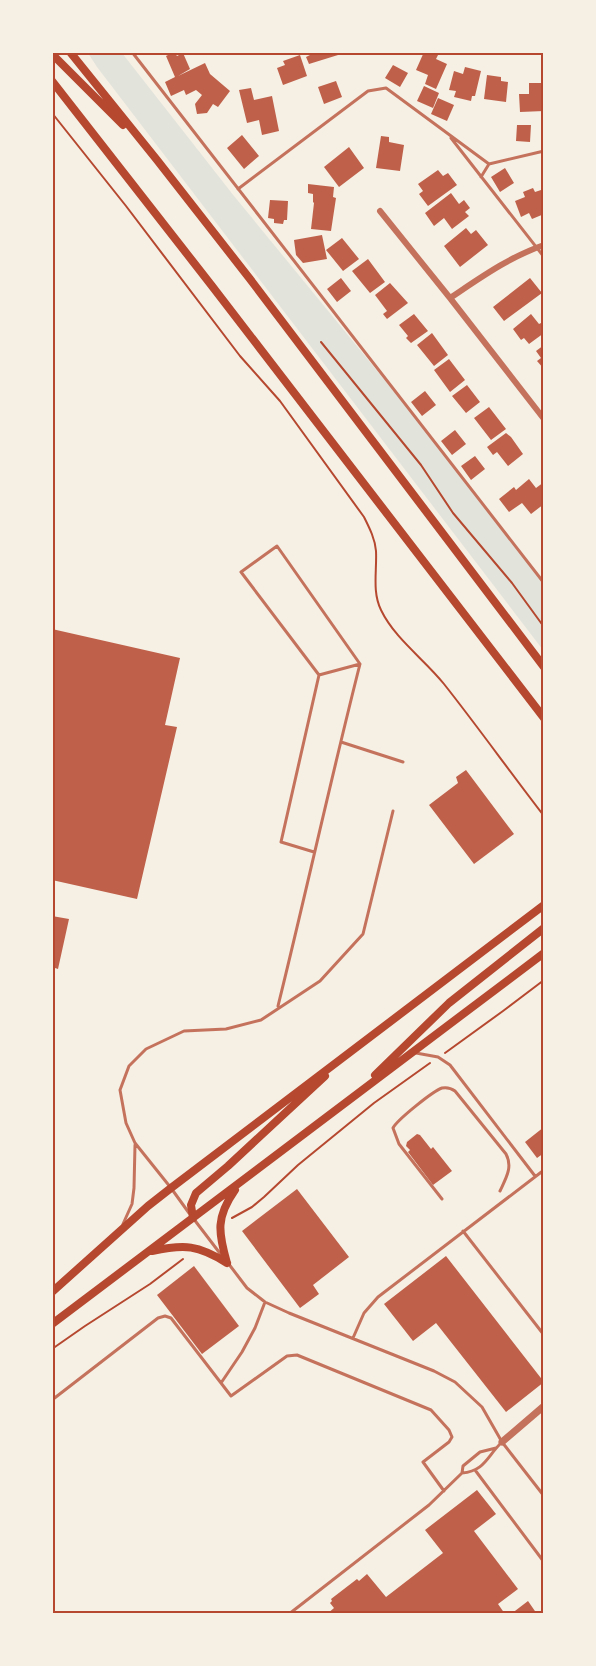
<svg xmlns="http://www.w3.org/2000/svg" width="596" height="1666" font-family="'Source Serif 4',serif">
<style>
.green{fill:#e2e4dc}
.building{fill:#bf614a}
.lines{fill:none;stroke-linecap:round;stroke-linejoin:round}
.path{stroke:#b5482f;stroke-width:2}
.service{stroke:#c5725c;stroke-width:3}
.minor{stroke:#c5725c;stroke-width:6}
.tertiary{stroke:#c5725c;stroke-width:7}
.secondary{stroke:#b5482f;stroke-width:8}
.neatline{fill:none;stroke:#b5482f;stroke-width:2}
</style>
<rect width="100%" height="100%" fill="#f6efe4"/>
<path class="green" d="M88,53H122L234,196L406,406L543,581V650L97,67Z"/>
<path class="building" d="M174,52L177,56L183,53L190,69L178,76L205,63L210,74L230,91L218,107L213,104L207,113L197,114L195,104L202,95L196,90L186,95L184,90L171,96L165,82L175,77L166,56Z
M309,52H338V55L309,64L306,57L310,55Z
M424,52H432L438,55L436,59L447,64L436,89L425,84L428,75L416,70Z
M300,55L307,76L283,85L277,68L285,65L283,61Z
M393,65L408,73L400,87L385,78Z
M465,67L481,71L475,96H472L471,101L454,97L456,91L449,90L454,71L463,74Z
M487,75L501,77V81L508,82L506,102L484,99Z
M336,81L342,97L324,104L318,87Z
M529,83H544V111L520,112L519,94H529Z
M424,86L439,93L433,108L417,101Z
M251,88L254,100L272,96L279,131L262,135L259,120L247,123L239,90Z
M438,98L454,105L447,121L431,114Z
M517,125H531L530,142L516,141Z
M242,135L259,156L244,169L227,148Z
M381,136L389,137V142L404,145L400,171L376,168Z
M349,147L364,168L339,187L324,167Z
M505,168L514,183L500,192L491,177Z
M438,170L443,176L448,173L457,185L428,206L419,194L423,191L418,184Z
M308,184L334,187L333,197L336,198L331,231L311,229L314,203L313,202V194L308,193Z
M533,188L535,192L544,189V214L532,219L529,213L521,217L515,201L525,197L523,192Z
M451,193L459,204L464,200L470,208L465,212L469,216L452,229L444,218L434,226L425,213Z
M270,200L288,201L287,220H284L283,224L274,223V219L268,218Z
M466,228L471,234L476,230L488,245L460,267L444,246Z
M322,235L327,259L303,263L296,255L294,240Z
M342,238L359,259L343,271L326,250Z
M368,259L385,282L370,293L352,271Z
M341,278L351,291L337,302L327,289Z
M530,278L542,293L504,321L493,307Z
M390,283L408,303L387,319L383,314L387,311L375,295Z
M414,314L428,331L411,343L406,338L408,336L399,325Z
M531,314L539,324L543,322L544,323V333L529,344L524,338L521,340L513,329Z
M432,333L448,355L434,366L417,345Z
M544,345V369L537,361L541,358L536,351Z
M449,359L465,380L450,392L434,370Z
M467,385L480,402L466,413L452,396Z
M425,391L436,405L422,416L411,402Z
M489,407L506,429L491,440L474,418Z
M455,430L466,444L452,455L441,441Z
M506,433L511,437L523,454L508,466L497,452L493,455L487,447Z
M475,456L485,469L471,480L461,466Z
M529,479L536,488L544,482V504L531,514L522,503L509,512L499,499L514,487L516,490Z
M52,629L180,658L165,725L177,727L137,899L52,880Z
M466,770L514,834L474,864L429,805L458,783L456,777Z
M52,916L69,919L58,969L52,967Z
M544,1127V1153L537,1158L525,1142Z
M417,1134L420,1135L431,1149L433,1147L452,1171L433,1185L408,1152L410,1150L406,1146L407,1142Z
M297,1189L349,1257L313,1285L319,1294L300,1308L242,1231Z
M446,1256L544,1382L506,1412L436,1323L413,1341L384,1304Z
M194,1266L239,1326L202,1354L157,1295Z
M477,1490L496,1514L474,1531L518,1589L498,1604L505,1614H327L334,1608L330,1603L332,1601L331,1599L357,1579L359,1581L367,1574L386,1597L443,1553L425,1530Z
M528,1601L537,1614H511Z"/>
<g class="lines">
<path class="path" d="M52,113L126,206L240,356L280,401L364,517C370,529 375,539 376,551C377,571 372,592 381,610C395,639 424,659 444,684C478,727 510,772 544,816
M321,342L421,465L453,513L512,583L544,627
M445,1053L503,1011L544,980
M232,1218L252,1207L264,1197L298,1165L374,1103L430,1063
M52,1349L85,1326L150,1284L183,1259"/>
<path class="service" d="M132,52L544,583
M451,138L544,257
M481,177L489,164
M238,189L368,91L386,88L489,164L544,151
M319,675L360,664
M341,742L403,762
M278,1006C306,893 331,778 360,664L277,546L241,572L319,675L281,842L314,852
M416,1053L438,1057L450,1065L535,1176
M442,1199L399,1144L393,1128C397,1120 433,1091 442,1088C447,1087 451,1088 455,1091L506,1154C513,1167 506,1178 500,1191
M189,1213L171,1188L135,1143L126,1123L120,1090L129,1066L146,1049L184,1031L226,1029L261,1020L320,981L363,934L393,811
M193,1218L222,1256
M123,1224L132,1204L134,1188L135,1145
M463,1231L544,1335
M228,1263L247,1288L265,1302L289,1313L434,1371L455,1382L482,1407L502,1442L544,1496
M353,1338L364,1313L378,1297L544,1170
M221,1383L231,1396L287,1356L297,1355L431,1410L449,1430L452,1437L449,1442L423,1462L444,1491
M52,1400L158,1318L165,1316L171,1318L221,1383L242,1352L255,1328L265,1302
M496,1448L480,1452L463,1466L462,1473C485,1471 487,1456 502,1442
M475,1470L544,1562
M289,1614L429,1505L462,1473"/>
<path class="minor" d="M380,211L450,298L544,419
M450,298C480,278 509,257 544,245"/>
<path class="tertiary" d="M502,1442L544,1406"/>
<path class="secondary" d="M70,52L157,160L250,279L544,667
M52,54L123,125
M52,81L212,286L544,718
M375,1075L449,1003L544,928
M193,1218L191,1205L196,1193L228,1166L325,1076
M152,1251C185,1244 198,1245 227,1263
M227,1263C218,1232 216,1217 235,1190
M52,1292L148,1206L171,1188L544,905
M52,1324L544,953"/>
</g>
<rect width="596" height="1666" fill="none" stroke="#f6efe4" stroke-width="108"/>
<rect x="54" y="54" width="488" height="1558" class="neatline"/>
</svg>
